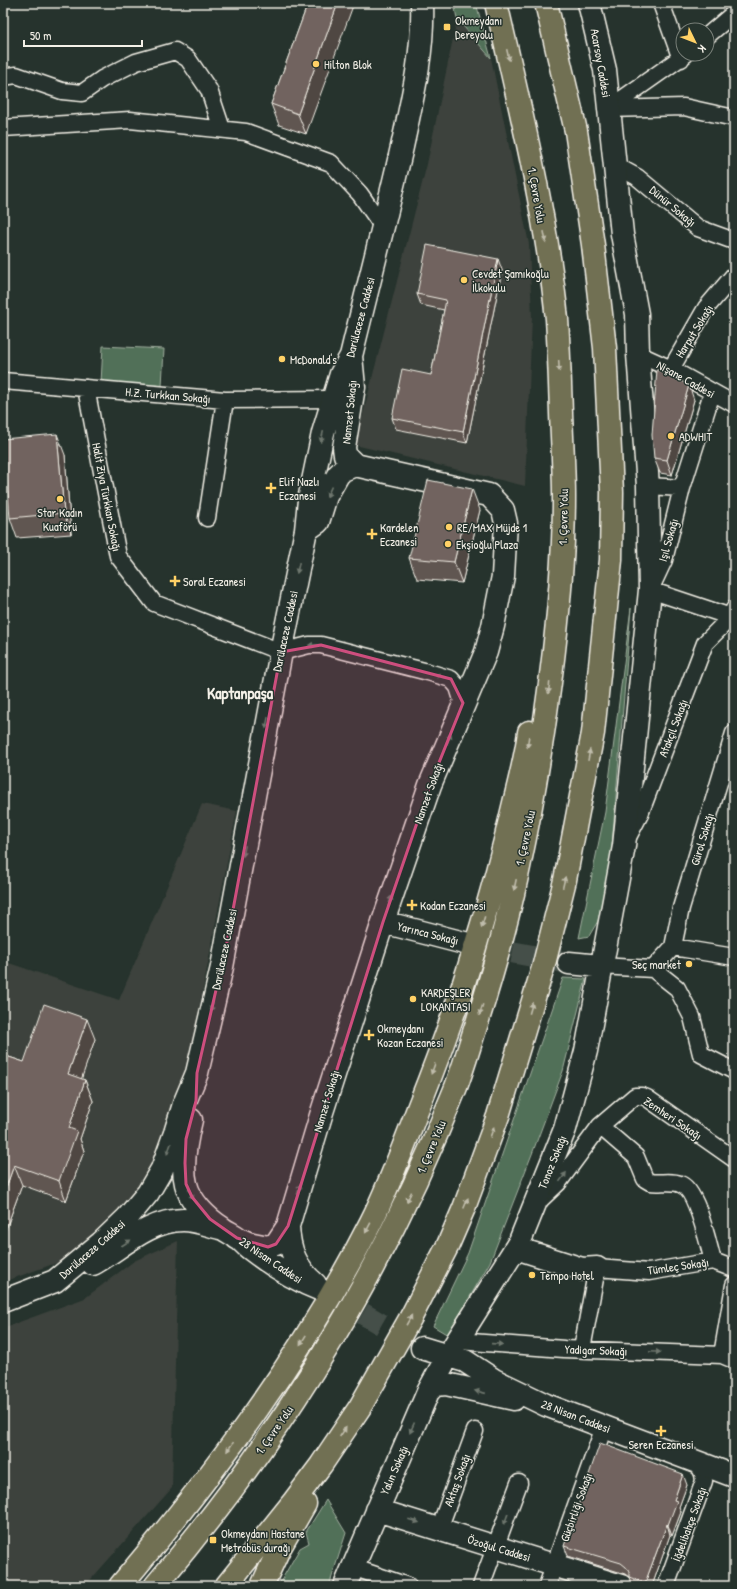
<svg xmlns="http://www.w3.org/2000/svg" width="737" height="1589" font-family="'Patrick Hand',sans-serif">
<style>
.built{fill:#3c423c}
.green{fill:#517058;stroke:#a2b0a0}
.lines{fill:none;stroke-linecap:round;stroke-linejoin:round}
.secondary-tunnel{stroke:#455049;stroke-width:22;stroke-dasharray:22 11;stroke-linecap:butt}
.street-casing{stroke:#f4f1e8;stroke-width:19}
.secondary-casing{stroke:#f4f1e8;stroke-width:25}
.highway-casing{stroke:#f4f1e8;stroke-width:25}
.street{stroke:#26332d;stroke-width:16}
.secondary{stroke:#26332d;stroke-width:22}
.highway{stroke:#716f52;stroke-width:22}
.wall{fill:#615651;stroke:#f4f1e8}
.shaded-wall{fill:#4f4642;stroke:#f4f1e8}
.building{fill:#71645e;stroke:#f4f1e8}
.oneway{fill:#c0bdac}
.oneway2{fill:#6e766e}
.marked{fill:#ce4e7e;fill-opacity:0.2;stroke:#ce4e7e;stroke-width:3;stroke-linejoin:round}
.poi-dot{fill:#ffd166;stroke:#26332d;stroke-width:1.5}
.labels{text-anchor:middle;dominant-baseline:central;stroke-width:3;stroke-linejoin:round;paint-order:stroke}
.poi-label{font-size:12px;fill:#f4f1e8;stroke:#26332d;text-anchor:start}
.street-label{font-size:12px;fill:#f4f1e8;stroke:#26332d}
.district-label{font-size:16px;font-weight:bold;fill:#f4f1e8;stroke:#26332d}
</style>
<rect width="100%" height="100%" fill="#26332d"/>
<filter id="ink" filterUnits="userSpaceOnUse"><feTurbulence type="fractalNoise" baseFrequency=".025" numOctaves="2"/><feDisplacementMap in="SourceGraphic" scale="8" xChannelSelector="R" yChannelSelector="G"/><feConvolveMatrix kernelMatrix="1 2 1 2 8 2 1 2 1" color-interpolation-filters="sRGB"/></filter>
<g filter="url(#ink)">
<path class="built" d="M457,19L491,58L529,244L532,317L525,486L355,445L427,164Z
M202,804L237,811L190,1058L166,1135L144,1186L100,1235L59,1262L3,1282V961L119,1000Z
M178,1241L172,1488L85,1586H3V1328L85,1298L134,1261Z"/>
<path class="green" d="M454,3H476L491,58L457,19Z
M103,346L164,349L162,386L101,383Z
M631,608L609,884L598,921L589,936L579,938L605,812Z
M563,978L586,979L563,1071L532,1154L490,1262L448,1335L433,1326L468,1253Z
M326,1500L346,1533L329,1586H278L300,1548L309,1543L306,1532Z"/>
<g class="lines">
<path class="secondary-tunnel" d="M480,946L569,963
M334,1297L422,1348"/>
<defs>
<path id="street" d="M661,3L681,59
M707,36L734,13
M3,77L16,75L62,91L82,93L102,79L136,62L175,51L188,59L209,90L222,129
M608,109L684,107L734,118
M608,109L686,54
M3,128L130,120L246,132L331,163L360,194L383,227
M615,165L637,177L698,228L734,241
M638,354L671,369L734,404
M671,369L706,308L734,275
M3,381L225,400L333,399
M86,388L118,556L154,603L281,652L309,645H321L428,672L451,679L458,687L463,703
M648,486L682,488L664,560L650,590L734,618
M682,488L712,393
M207,518L225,400
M628,837L640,814L705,643L731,617L734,609
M673,947L681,908L734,733
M600,966L653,969L673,947L734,957
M653,969L677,988L692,1017L701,1054L734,1071
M600,1126L636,1157L645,1179L650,1182C659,1184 671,1180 680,1184C697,1189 708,1244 713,1261
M538,1202L558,1183L600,1126L635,1096H642L647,1098L734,1159
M458,1341L564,1349L722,1355L734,1360
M582,1349L597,1268L649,1272L713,1261L734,1269
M722,1355L734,1285
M439,1529L475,1431
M352,1567L408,1586
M481,1586L519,1483
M547,1586L604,1427
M666,1586L704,1481L703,1474L697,1461"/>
<path id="secondary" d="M308,529L318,522L326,496L338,475L343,470L355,465
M383,922L472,945
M569,963L600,966
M191,1120C186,1140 181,1164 186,1184C190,1202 207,1218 222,1228C227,1232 233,1234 238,1238C242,1241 245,1245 249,1248C271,1265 295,1280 321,1290
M288,1226C289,1250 296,1268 315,1284
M237,1238L248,1243L268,1247L276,1244L288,1226L322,1112L383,922L430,785L486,652L493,626L503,576L506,523L503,510L489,495L355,465L345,455L344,447L354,387L351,356
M516,1248L582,1269L597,1268
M93,1264C121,1248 149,1220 183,1220C195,1220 208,1225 220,1228
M3,1301L55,1281L101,1243L127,1218L148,1193L162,1169L175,1133L184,1104L197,1073L222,967L281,652L306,530L309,500L323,433L341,374L351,356C368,286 386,217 402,147C412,100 424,52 422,3
M422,1348L465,1361L494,1380L546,1405L734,1476
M428,1392L435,1385L446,1384L514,1399
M377,1510L621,1586
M345,1586L428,1392L447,1357L520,1241L565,1129L586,1051L624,846L650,590L648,486L638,354L637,314L622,234L605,70L589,3"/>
<path id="highway" d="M120,1586C215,1473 304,1354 371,1222C390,1184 404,1145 419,1106C440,1053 459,1001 475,947C490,899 503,851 514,803C520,779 526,756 529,732
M155,1586C282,1437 384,1270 456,1087C464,1066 470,1044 477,1023C493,972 508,920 519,867C532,806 542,745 550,683C558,622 564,560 564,497C564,469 562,441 561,413C560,382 559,350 557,319C546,213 520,107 496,3
M226,1586L294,1501L321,1465L360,1407L411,1317L448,1245L464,1208L498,1116L543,968L565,880L593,733L611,560L612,492L605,348L593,245L576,131L546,3
M262,1586L279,1549L305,1504"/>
</defs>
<use href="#street" class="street-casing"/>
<use href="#secondary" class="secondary-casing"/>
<use href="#highway" class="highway-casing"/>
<use href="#street" class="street"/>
<use href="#secondary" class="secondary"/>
<use href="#highway" class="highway"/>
</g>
<path class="wall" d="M308,3L306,134L279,125L271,104Z
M502,270L467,443L396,429L392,418L431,375L444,310L421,305L417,294Z
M694,400L672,475L660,473L654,458Z
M65,455L71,534L17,538L10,518Z
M480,510L462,583L417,579L409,558Z
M95,1039L81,1079L85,1080L93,1101L80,1139L84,1151L66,1201L22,1185L3,1237V1055L24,1062Z
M687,1485L679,1507L681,1512L672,1536L670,1535L652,1586H632L629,1577L625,1574L568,1556L564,1546Z"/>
<path class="shaded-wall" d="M338,3H354L306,134L298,114Z
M498,259L502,270L467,443L463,432Z
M689,385L694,400L672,475L667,460Z
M57,434L65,455L71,534L64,513Z
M472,489L480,510L462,583L454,562Z
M87,1019L95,1039L76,1095L68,1074Z
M85,1080L93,1101L80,1139L84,1151L66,1201L59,1181L69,1128Z
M14,1165L22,1185L3,1237V1196Z
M683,1474L687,1485L679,1507L681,1512L672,1536L668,1525L674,1500Z
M667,1524L670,1535L652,1586H646L645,1583Z"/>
<path class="building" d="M308,3H338L298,114L271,104Z
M427,245L498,259L463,432L392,418L402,369L431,375L446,300L417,294Z
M657,369L689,385L667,460L654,458L652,435Z
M57,434L64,513L10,518L3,439Z
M428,480L472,489L454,562L409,558Z
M44,1004L87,1019L68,1074L85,1080L69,1128L77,1131L59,1181L14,1165L3,1196V1055L24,1062Z
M600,1443L683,1474L674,1500L677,1501L668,1525L667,1524L645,1583L629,1577V1572L626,1567L621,1563L564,1546Z"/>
<defs><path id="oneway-solid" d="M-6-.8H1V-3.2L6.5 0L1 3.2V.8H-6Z"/></defs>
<g class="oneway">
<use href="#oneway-solid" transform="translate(508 55) rotate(77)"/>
<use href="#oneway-solid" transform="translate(545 237) rotate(80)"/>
<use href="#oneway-solid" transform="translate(559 366) rotate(87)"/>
<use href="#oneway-solid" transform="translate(549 688) rotate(97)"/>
<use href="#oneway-solid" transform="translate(528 742) rotate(98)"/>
<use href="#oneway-solid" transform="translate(589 755) rotate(-80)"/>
<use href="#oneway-solid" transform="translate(564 882) rotate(-77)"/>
<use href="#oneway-solid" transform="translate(515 885) rotate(102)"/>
<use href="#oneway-solid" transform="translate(483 922) rotate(107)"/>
<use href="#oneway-solid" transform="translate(531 1008) rotate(-74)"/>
<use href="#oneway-solid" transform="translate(481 1010) rotate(108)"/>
<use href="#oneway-solid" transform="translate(433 1069) rotate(110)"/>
<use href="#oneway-solid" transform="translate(492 1132) rotate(-70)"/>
<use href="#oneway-solid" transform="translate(409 1197) rotate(116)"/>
<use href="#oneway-solid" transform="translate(466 1203) rotate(-68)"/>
<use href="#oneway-solid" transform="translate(368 1228) rotate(118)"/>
<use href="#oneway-solid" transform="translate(409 1320) rotate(-61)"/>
<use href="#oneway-solid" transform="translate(303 1340) rotate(122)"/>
<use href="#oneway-solid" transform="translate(343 1432) rotate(-56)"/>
<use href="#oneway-solid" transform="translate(230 1447) rotate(126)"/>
</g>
<g class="oneway2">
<use href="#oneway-solid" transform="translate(322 437) rotate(103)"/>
<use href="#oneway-solid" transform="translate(329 492) rotate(114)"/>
<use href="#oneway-solid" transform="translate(298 568) rotate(102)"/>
<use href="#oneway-solid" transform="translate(314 645) rotate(177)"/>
<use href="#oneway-solid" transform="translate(440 676) rotate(-162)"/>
<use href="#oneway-solid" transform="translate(267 723) rotate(101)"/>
<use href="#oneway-solid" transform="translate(449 739) rotate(-68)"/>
<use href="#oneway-solid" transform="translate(244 851) rotate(101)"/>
<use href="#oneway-solid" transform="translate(390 901) rotate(-71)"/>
<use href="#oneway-solid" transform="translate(212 1006) rotate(103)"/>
<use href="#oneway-solid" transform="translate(341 1051) rotate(-73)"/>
<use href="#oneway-solid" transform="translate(169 1149) rotate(111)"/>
<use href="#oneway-solid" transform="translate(563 1177) rotate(-54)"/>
<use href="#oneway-solid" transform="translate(299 1189) rotate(-73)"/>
<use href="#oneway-solid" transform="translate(191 1194) rotate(63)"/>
<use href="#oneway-solid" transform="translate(126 1243) rotate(-33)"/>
<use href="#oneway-solid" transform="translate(497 1344) rotate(4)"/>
<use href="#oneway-solid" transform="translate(655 1352) rotate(3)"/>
<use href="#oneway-solid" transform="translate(480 1392) rotate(-167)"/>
<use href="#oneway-solid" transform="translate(412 1428) rotate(114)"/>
<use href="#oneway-solid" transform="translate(506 1519) rotate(110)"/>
<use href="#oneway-solid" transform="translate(414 1521) rotate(17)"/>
</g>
</g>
<path class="marked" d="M321,645L451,679L463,703L430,785L383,922L288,1226L276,1244L268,1247L237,1238L210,1219L192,1197L186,1184L185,1163L186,1139L196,1101L197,1073L227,942L281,652Z"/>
<g class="poi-dot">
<rect x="443" y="23" width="8" height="8" rx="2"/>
<circle cx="316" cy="64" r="4"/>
<circle cx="464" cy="280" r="4"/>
<circle cx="282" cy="359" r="4"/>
<circle cx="671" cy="436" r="4"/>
<path d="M269 482h4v4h4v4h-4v4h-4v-4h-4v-4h4z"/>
<circle cx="60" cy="499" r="4"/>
<circle cx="449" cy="527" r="4"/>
<path d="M370 528h4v4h4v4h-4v4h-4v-4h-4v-4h4z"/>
<circle cx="448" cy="544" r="4"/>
<path d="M173 575h4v4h4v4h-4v4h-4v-4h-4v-4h4z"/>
<path d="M410 899h4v4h4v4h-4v4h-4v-4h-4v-4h4z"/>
<circle cx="689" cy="964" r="4"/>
<circle cx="413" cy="999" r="4"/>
<path d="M367 1029h4v4h4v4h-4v4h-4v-4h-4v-4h4z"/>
<circle cx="532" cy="1275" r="4"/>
<path d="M659 1425h4v4h4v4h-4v4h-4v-4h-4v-4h4z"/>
<rect x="209" y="1536" width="8" height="8" rx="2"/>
</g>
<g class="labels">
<g class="poi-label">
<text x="455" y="20">Okmeydanı<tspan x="455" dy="14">Dereyolu</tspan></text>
<text x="324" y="64">Hilton Blok</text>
<text x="472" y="273">Cevdet Şamıkoğlu<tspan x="472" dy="14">İlkokulu</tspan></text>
<text x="290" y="359">McDonald's</text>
<text x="679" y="436">ADWHIT</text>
<text x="279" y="481">Elif Nazlı<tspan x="279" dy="14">Eczanesi</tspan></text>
<text x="60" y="512" text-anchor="middle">Star Kadın<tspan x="60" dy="14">Kuaförü</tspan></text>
<text x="380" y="527">Kardelen<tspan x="380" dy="14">Eczanesi</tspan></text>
<text x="457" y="527">RE/MAX Müjde 1</text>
<text x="456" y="544">Ekşioğlu Plaza</text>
<text x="183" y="581">Soral Eczanesi</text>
<text x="420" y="905">Kodan Eczanesi</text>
<text x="681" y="964" text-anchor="end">Seç market</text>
<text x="421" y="992">KARDEŞLER<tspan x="421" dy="14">LOKANTASI</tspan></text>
<text x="377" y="1028">Okmeydanı<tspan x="377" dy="14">Kozan Eczanesi</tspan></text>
<text x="540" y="1275">Tempo Hotel</text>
<text x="661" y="1444" text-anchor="middle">Seren Eczanesi</text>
<text x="221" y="1533">Okmeydanı Hastane<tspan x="221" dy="14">Metrobüs durağı</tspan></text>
</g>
<g class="street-label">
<text transform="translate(601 63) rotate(80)">Acarsoy Caddesi</text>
<text transform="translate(537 195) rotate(80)">1. Çevre Yolu</text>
<text transform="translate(673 206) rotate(40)">Dünür Sokağı</text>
<text transform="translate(360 317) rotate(-75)">Darülaceze Caddesi</text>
<text transform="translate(694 331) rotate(-58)">Harput Sokağı</text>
<text transform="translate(686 379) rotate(29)">Nişane Caddesi</text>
<text transform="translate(168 395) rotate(5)">H.Z. Turkkan Sokağı</text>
<text transform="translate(349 412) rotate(-84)">Namzet Sokağı</text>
<text transform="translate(107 497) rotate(79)">Halit Ziya Türkkan Sokağı</text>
<text transform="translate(563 517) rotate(-89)">1. Çevre Yolu</text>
<text transform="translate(668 540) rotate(-74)">Işıl Sokağı</text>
<text transform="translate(285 631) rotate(-78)">Darülaceze Caddesi</text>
<text transform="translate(673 728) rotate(-69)">Atakçil Sokağı</text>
<text transform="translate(428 793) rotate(-70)">Namzet Sokağı</text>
<text transform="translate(525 838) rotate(-78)">1. Çevre Yolu</text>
<text transform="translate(702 839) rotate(-73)">Gürol Sokağı</text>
<text transform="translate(428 933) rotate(14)">Yarınca Sokağı</text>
<text transform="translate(224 949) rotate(-78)">Darülaceze Caddesi</text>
<text transform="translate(326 1101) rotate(-73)">Namzet Sokağı</text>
<text transform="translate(673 1118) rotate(34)">Zemheri Sokağı</text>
<text transform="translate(431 1147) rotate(-67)">1. Çevre Yolu</text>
<text transform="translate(552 1162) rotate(-68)">Tonoz Sokağı</text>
<text transform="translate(92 1249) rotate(-41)">Darülaceze Caddesi</text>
<text transform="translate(271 1260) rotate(34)">28 Nisan Caddesi</text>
<text transform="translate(678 1266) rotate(-8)">Tümleç Sokağı</text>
<text transform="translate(596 1350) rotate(2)">Yadigar Sokağı</text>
<text transform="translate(576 1416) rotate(21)">28 Nisan Caddesi</text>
<text transform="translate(274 1430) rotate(-55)">1. Çevre Yolu</text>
<text transform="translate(394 1470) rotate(-66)">Yalın Sokağı</text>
<text transform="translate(457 1480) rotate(-70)">Aktaş Sokağı</text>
<text transform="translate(576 1507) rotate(-70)">Güçbirliği Sokağı</text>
<text transform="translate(689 1524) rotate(-70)">İğdelibahçe Sokağı</text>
<text transform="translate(499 1548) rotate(17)">Özoğul Caddesi</text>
</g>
<g class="district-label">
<text x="240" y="693">Kaptanpaşa</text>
</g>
</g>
<rect width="737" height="1589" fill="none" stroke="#26332d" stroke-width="16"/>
<rect x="8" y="8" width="721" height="1573" fill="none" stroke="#f4f1e8" stroke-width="1.5" filter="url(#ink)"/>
<g transform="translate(695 42) rotate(133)"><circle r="19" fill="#26332d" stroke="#787f78"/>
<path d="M0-3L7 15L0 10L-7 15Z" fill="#ffd166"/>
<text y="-6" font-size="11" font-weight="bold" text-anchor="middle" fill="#f4f1e8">K</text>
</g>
<path d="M24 40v6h118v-6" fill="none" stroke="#f4f1e8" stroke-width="2"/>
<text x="30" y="40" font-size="12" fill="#f4f1e8" stroke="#26332d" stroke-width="3" paint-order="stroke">50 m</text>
</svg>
